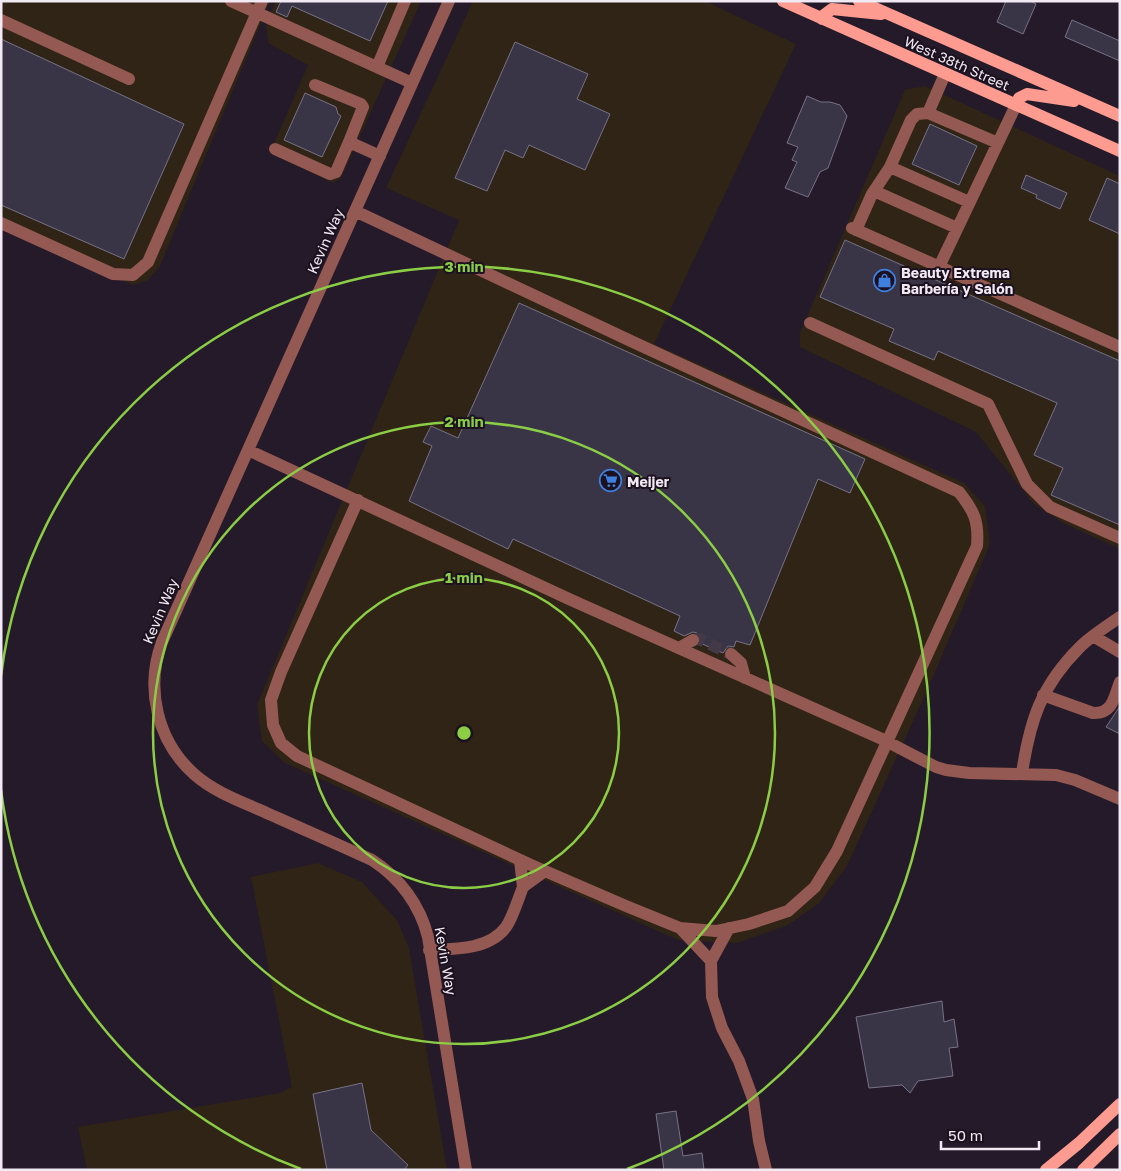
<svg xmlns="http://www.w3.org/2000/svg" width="1121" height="1171" font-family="'Golos Text',sans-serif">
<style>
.commercial{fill:#2f2415}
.building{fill:#393446;stroke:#777287}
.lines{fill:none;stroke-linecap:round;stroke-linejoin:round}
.minor-tunnel{stroke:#443947;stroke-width:12;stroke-dasharray:12 6;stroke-linecap:butt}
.minor{stroke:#945952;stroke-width:12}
.major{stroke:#fd9b90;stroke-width:12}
.ring{fill:none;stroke:#8bce46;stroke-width:2.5}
.labels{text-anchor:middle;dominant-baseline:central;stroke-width:4;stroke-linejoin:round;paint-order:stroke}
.street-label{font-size:14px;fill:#f1e9f4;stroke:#1c111f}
.poi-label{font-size:14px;font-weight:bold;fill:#f1e9f4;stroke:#1c111f;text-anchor:start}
.centre{fill:#8bce46;stroke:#1c111f;stroke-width:2.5}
.ring-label{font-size:15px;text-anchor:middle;font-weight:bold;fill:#8bce46;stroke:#1c111f;stroke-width:4;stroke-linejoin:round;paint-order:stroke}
</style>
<rect width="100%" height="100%" fill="#251a29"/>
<path class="commercial" d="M1,1H270L160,266L148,280L133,285L1,227Z
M276,1H421L341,178L333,183L270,153L308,65L268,43L266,23Z
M473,1H705L796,44L654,344L964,483L985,506L990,544L925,695L847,866L819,903L788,925L737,943L678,940L285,763L262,741L257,705L459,220L386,188Z
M925,86L1120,176V549L1063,523L1034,504L976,432L800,347V333L905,90Z
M318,863L362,882L397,920L409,948L447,1170H87L78,1127L280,1093L292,1087L251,877Z"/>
<path class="building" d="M281,1H388L370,41L292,6L287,17L276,12Z
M1006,1H1030L1036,4L1023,34L997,22Z
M1072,20L1120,41V61L1065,37Z
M1,39L184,124L124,259L1,205Z
M515,42L588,74L577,99L610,114L585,170L529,145L523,158L505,150L487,191L455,178Z
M305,93L336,107L338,114L341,116L322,157L284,140Z
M807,96L821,102H830L840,105L847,116L828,168L820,172L808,197L785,188L797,162L792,160L798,147L787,143Z
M930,124L977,146L959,185L912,164Z
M1026,175L1067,193L1060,209L1036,198L1037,195L1021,188Z
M1107,178L1120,184V234L1089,220Z
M845,240L1120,361V525L1051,495L1063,468L1034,455L1057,403L938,351L934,360L889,341L894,329L820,297Z
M519,303L865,459L850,493L818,479L750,645L736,641L734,647L728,646L723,653L700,643V636L697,633L693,632L684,636L674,631L680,616L513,539L508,549L409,501L432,446L423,442L431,426L458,438Z
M1120,706V734L1106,727Z
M942,1001L944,1022L954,1019L958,1047L949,1048L953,1076L918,1081L910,1093L902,1085L869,1088L856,1017Z
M362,1083L371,1130L408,1165L404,1170H327L313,1094Z
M676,1111L683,1156L702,1153L704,1170H664L656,1114Z"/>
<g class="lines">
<path class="minor-tunnel" d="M693,640L699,639L731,654"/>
<path class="minor" d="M231,1L412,83
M449,1L162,642C145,688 157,741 194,774C213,791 237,800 260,810C298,827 335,843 372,860C400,878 420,905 428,937L466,1170
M1,20L129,79
M377,67L405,1
M945,74L928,113L998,143
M315,85L361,104L363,107L349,142L380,156
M275,149L330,174L336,172L349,142
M890,167L969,202
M874,191L957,228
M355,211L633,342L959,492C974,511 979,521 977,546L837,851L815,887L788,911L749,924L716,931L680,928L626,906L531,865L297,756L281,743L273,725L271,700L281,672L358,500
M1,223L113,274L133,275L148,262L262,1
M852,228L1120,347
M856,230L872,194L890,167L911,120L917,114L928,113
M939,267L1016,105
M810,323L988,404L1027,484L1050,507L1120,538
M248,450L569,599L882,739L936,767L946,770L969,773L1056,775L1075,780L1120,799
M1093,636L1120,652
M679,648L693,640
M731,654L741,663L745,678
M1043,695L1093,713C1113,714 1114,697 1120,682
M1022,773C1030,720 1041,686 1080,647C1091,636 1107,626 1120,617
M520,860L523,887L545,871
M680,928L711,961L729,928
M429,950C454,949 489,950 506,927C513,917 518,899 523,887
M711,961L712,997L722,1028L739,1061L753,1099L759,1141L766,1170"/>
<path class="major" d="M783,1L1120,151
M859,1L1120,116
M822,19L824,15L832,9L881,14
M1016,105L1019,98L1027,94L1074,101
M1046,1170L1079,1143L1120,1104
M1083,1170L1120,1134"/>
</g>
<g class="ring">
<circle cx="464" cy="733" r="155"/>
<circle cx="464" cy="733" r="311"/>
<path d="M301 1169A466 466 0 0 1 1 790M1 676A466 466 0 1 1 627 1169"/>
</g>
<defs>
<symbol id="shop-ring" viewBox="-11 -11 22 22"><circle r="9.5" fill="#1c111f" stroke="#3f7fe0" stroke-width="1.5"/><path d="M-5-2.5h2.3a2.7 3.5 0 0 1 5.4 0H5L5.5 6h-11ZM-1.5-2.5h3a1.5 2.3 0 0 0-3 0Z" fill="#3f7fe0"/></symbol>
<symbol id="supermarket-ring" viewBox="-11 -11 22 22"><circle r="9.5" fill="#1c111f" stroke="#3f7fe0" stroke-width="1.5"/><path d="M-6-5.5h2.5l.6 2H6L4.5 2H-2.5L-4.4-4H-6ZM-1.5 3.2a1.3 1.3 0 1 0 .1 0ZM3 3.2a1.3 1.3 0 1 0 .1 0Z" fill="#3f7fe0"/></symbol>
</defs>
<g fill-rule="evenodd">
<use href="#shop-ring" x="872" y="268" width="25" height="25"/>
<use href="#supermarket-ring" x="598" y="468" width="25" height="25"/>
</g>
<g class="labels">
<g class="street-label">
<text transform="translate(957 63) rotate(24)">West 38th Street</text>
<text transform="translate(325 241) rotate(-66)">Kevin Way</text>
<text transform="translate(160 611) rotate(-67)">Kevin Way</text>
<text transform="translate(446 961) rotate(80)">Kevin Way</text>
</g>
<g class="poi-label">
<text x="901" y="272">Beauty Extrema<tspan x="901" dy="16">Barbería y Salón</tspan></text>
<text x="627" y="481">Meijer</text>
</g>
</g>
<circle cx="464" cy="733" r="8" class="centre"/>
<g class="ring-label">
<text x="464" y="272">3 min</text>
<text x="464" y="427">2 min</text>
<text x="464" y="583">1 min</text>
</g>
<rect width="1121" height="1171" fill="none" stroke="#f1e9f4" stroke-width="5"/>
<path d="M941 1141v8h98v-8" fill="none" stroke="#f1e9f4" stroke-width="2.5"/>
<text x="948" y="1141" font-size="15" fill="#f1e9f4" stroke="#1c111f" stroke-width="4" paint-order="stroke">50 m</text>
</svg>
